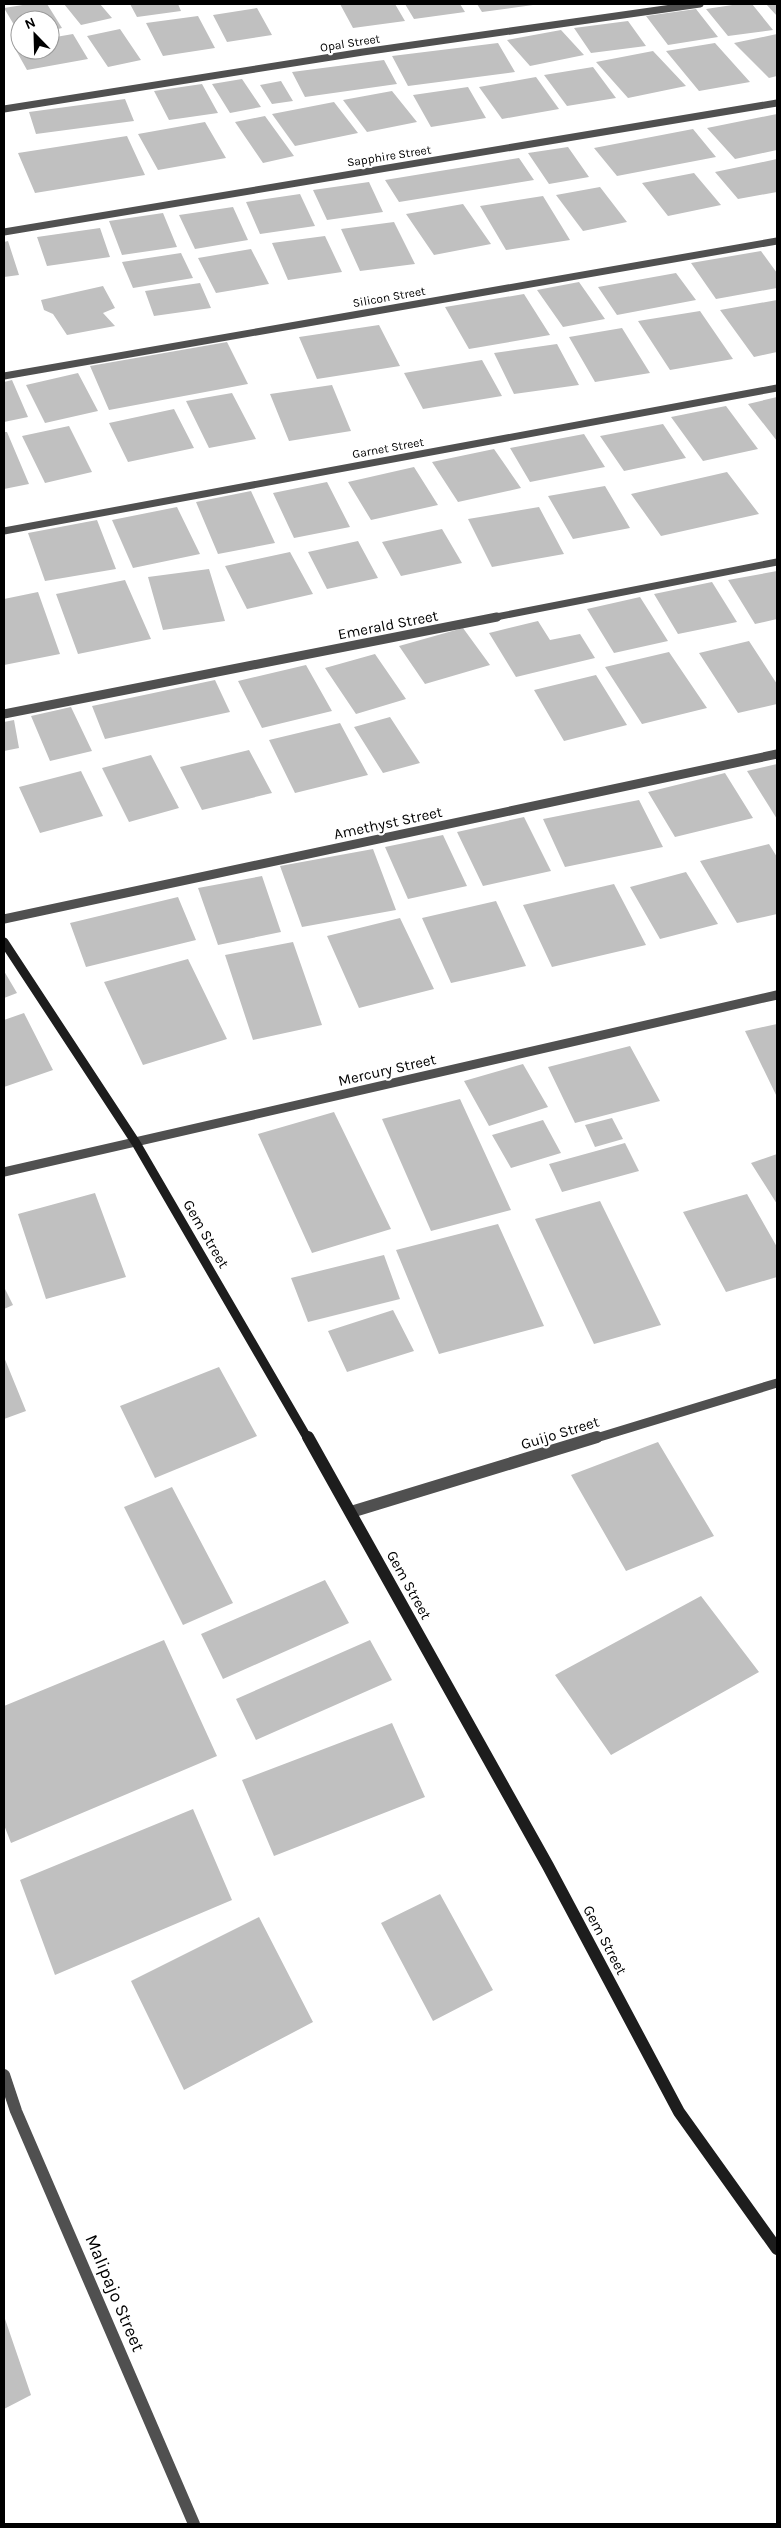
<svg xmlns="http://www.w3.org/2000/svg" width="781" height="2528" font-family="Karla,sans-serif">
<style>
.building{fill:#c0c0c0}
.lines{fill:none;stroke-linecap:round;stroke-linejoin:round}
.street-far2{stroke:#505050;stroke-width:7}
.street-far1{stroke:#505050;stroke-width:9}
.street{stroke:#505050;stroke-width:12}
.secondary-far1{stroke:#1d1d1d;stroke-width:9}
.secondary{stroke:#1d1d1d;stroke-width:12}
.labels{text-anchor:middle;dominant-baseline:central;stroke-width:4.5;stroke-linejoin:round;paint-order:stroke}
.far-street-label{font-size:12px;fill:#000;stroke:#fff}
.street-label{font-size:15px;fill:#000;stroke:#fff}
.near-street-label{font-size:18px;fill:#000;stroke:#fff}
</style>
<rect width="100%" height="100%" fill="#fff"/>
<path class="building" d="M29,4H47L62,28L50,31V20H20V35L4,8Z
M64,4H100L112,18L81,25Z
M130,4H178L181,11L137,17Z
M340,4H395L405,21L353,28Z
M405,4H460L465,12L414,19Z
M477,4H533V5L482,12Z
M739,4H752L773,30L728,36L706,9Z
M766,4H777V16Z
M257,8L272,35L227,42L213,15Z
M696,9L718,37L668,45L646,16Z
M198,16L215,48L163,56L146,23Z
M628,21L646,46L591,53L574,28Z
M120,29L141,60L108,67L87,36Z
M561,30L584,55L530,66L507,40Z
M73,34L88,59L27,70L13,45L20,44V50H50V38Z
M777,34V76L769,78L734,43Z
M498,43L515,72L408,86L392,56Z
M715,43L750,82L699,91L666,51Z
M653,51L686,86L628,98L596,62Z
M384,60L397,84L305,97L292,72Z
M593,67L616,98L567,106L544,75Z
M536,77L559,109L502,119L479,87Z
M242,79L261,107L230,113L212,84Z
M281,81L293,101L272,104L260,85Z
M202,84L218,113L169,120L154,91Z
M468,87L486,118L431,127L413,95Z
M392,91L417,122L367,132L343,100Z
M125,99L134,121L36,134L29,112Z
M334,102L358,133L295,146L272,114Z
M777,114V150L735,159L707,128Z
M265,116L294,156L263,163L235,122Z
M205,122L226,158L158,170L138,134Z
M693,129L716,157L617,176L594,148Z
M127,136L145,175L35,193L18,153Z
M568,147L589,177L549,184L528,153Z
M519,158L534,180L399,202L385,180Z
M777,159V192L738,199L715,172Z
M694,173L721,205L668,216L642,183Z
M369,182L383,212L327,220L313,190Z
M600,187L627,222L583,231L556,195Z
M300,194L315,226L260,234L246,202Z
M543,196L570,240L506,250L480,206Z
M463,204L491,244L434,255L406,214Z
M233,207L248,240L195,249L179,215Z
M163,213L177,247L122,255L109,221Z
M394,222L415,264L360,271L341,229Z
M100,228L110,257L47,266L37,237Z
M325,236L342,272L288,280L272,243Z
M8,241L19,275L4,277V242Z
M251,249L269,284L216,293L198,258Z
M761,251L777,273V288L716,299L691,263Z
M181,253L193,278L133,288L122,262Z
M676,273L696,300L617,315L598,287Z
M579,282L605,319L563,327L537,290Z
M200,283L211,308L154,316L145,291Z
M103,286L115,308L103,313L115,326L67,335L53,314L44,310L41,300Z
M524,294L550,335L469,349L445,307Z
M777,300V352L754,357L720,310Z
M700,311L733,359L670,370L638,321Z
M379,325L400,366L317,379L299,337Z
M622,328L650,373L595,382L569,337Z
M227,342L248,384L109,410L90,366Z
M557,344L579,385L514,394L494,353Z
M482,360L502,396L423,409L404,373Z
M78,373L98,411L45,423L26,385Z
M12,380L28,417L4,422V382Z
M332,385L351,431L289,441L270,394Z
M232,393L256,439L209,448L186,401Z
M777,397V441L748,404Z
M726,406L758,449L703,461L671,417Z
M174,409L194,448L128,462L109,423Z
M663,424L686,458L624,471L600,436Z
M69,426L92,472L45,483L22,436Z
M4,432H7L29,484L4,489Z
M584,434L605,467L530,482L510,448Z
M494,449L521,488L458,502L432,462Z
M414,467L438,505L371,520L348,482Z
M727,472L759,514L661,536L631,494Z
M327,482L350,527L294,538L273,493Z
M605,486L630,528L573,539L548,496Z
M251,491L275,543L218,554L196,502Z
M177,507L200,554L133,568L112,520Z
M539,507L564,554L492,567L468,519Z
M97,520L116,569L45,581L28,533Z
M442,529L462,563L401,576L382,542Z
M358,541L378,578L327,589L308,552Z
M290,552L313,594L247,609L225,566Z
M209,569L225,621L163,630L148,577Z
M777,571V619L755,624L728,580Z
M125,580L151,639L78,654L56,594Z
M712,582L737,622L678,634L654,594Z
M38,592L60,654L4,665V599Z
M640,597L668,641L614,653L587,609Z
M538,621L550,640L580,634L595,658L516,677L489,633Z
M463,628L490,665L425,684L399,646Z
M749,641L777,684V704L738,713L699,653Z
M669,652L707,708L642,724L605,667Z
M375,654L406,699L356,714L325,668Z
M306,665L332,711L262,728L238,681Z
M596,675L627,725L564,741L534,690Z
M215,680L230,712L105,739L92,706Z
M71,707L92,751L50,761L31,716Z
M390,717L420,763L383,773L354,727Z
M14,720L19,748L4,751V722Z
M340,723L368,775L295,793L269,740Z
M249,750L272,793L202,810L180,767Z
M151,755L179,808L129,822L102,768Z
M777,764V819L747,771Z
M81,771L103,816L40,833L19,787Z
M725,773L753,818L675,837L648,792Z
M639,800L663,847L565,867L543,819Z
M524,817L551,871L483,886L457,832Z
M443,835L467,886L408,899L385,847Z
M769,844L777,857V914L737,923L700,861Z
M373,849L396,910L302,927L280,866Z
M686,872L718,924L660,939L630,887Z
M262,876L281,932L218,945L198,888Z
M614,884L646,945L552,967L523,905Z
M178,897L196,940L86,967L70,923Z
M496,901L526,966L451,983L422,918Z
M400,918L434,989L359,1008L327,936Z
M293,942L322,1025L253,1040L225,955Z
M188,959L227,1039L143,1065L104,982Z
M4,971L17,993L4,998Z
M24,1013L53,1070L4,1087V1020Z
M777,1024V1097L745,1031Z
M630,1046L660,1101L575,1123L548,1067Z
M523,1064L548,1107L489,1126L464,1081Z
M460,1099L511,1210L431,1231L382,1119Z
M334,1112L391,1229L312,1253L258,1134Z
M612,1118L623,1139L595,1147L585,1125Z
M543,1120L561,1153L511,1168L492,1135Z
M625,1143L639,1171L562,1192L549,1164Z
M777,1154V1204L751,1163Z
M95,1193L126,1277L46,1299L18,1214Z
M747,1194L777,1247V1277L726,1292L683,1212Z
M600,1201L661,1325L594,1344L535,1219Z
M498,1224L544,1326L439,1354L396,1250Z
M384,1255L400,1299L308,1322L291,1278Z
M4,1287L13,1305L4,1309Z
M393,1310L414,1351L347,1372L328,1331Z
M4,1357L26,1411L4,1419Z
M219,1367L257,1436L155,1478L120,1406Z
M658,1442L714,1536L626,1571L571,1475Z
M172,1487L233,1603L183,1625L124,1507Z
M325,1580L349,1623L223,1679L201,1634Z
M701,1596L759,1672L611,1755L555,1675Z
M164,1640L217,1756L11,1843L4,1825V1706Z
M370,1640L392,1680L256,1740L236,1699Z
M392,1723L425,1797L274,1856L242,1780Z
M193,1809L232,1900L55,1975L20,1880Z
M440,1894L493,1990L433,2021L381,1923Z
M259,1917L313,2022L184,2090L131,1981Z
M4,2316L31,2395L4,2409Z"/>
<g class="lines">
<path class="street-far2" d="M4,109L363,52L700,4
M4,232L777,103
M4,376L777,241
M4,531L777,388
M491,618L777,562"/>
<path class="street-far1" d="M4,714L497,617
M4,919L777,754
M4,1172L777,995
M593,1439L777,1383"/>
<path class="street" d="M351,1512L597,1437
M4,2075L16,2111L194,2524"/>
<path class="secondary-far1" d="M4,942L136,1143L308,1439"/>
<path class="secondary" d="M308,1437L548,1866L679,2112L777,2249"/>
</g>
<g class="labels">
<g class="far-street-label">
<text transform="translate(350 43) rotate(-9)">Opal Street</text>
<text transform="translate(389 156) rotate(-9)">Sapphire Street</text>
<text transform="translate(389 297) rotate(-10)">Silicon Street</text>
<text transform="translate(388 448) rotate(-10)">Garnet Street</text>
</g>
<g class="street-label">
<text transform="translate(388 625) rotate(-11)">Emerald Street</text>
<text transform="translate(388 823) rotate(-12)">Amethyst Street</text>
<text transform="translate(387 1070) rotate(-13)">Mercury Street</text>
<text transform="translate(206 1234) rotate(60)">Gem Street</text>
<text transform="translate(560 1433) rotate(-17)">Guijo Street</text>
<text transform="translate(409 1585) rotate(61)">Gem Street</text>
<text transform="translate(605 1940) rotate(62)">Gem Street</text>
</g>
<g class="near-street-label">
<text transform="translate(115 2293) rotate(67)">Malipajo Street</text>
</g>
</g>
<rect width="781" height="2528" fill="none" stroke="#000000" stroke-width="10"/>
<g transform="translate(35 35) rotate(337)"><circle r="24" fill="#ffffff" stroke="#999999"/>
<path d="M0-4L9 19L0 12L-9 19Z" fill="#000000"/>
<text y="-8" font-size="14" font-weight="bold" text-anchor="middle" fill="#000000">N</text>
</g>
</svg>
